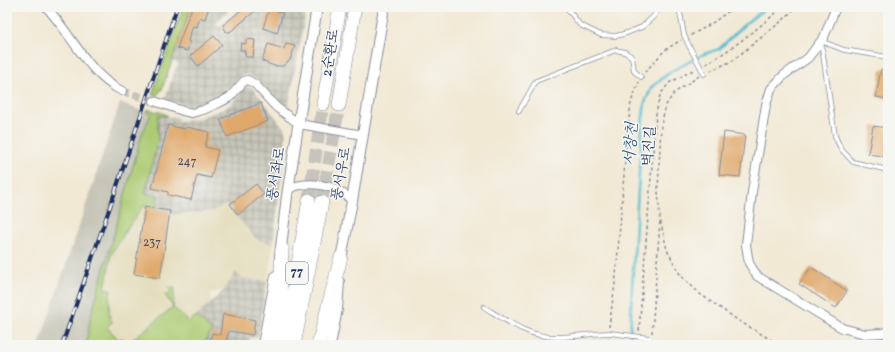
<svg xmlns="http://www.w3.org/2000/svg" width="895" height="352" font-family="Vollkorn,'Noto Serif KR',serif">
<style>
.built{fill:#e3dbba}
.industrial{fill:url(#industrial-grid)}
.railway{fill:#c6c5b8}
.grass{fill:#abca71;stroke:#637c68}
.sand{fill:url(#sand-dots);stroke:#84847e}
.lines{fill:none;stroke-linecap:round;stroke-linejoin:round}
.stream{stroke:#53bcd0;stroke-width:2.5}
.building{fill:#e0a86a}
.minor-tunnel{stroke:#c7c4bd;stroke-width:8;stroke-dasharray:8 4;stroke-linecap:butt}
.trunk-tunnel{stroke:#c7c4bd;stroke-width:13;stroke-dasharray:13 6;stroke-linecap:butt}
.service-casing{stroke:#868c9a;stroke-width:5.5}
.minor-casing{stroke:#868c9a;stroke-width:10}
.tertiary-casing{stroke:#868c9a;stroke-width:12}
.trunk-casing{stroke:#868c9a;stroke-width:14}
.path{stroke:#868c9a;stroke-width:1.5;stroke-dasharray:3 3;stroke-linecap:butt}
.service{stroke:#fff;stroke-width:4}
.minor{stroke:#fff;stroke-width:8}
.tertiary{stroke:#fff;stroke-width:10}
.trunk{stroke:#fff;stroke-width:13}
.rail-casing{stroke:#1b2f5e;stroke-width:4}
.rail{stroke:#f6f6f2;stroke-width:2.5;stroke-dasharray:8;stroke-linecap:butt}
.service-bridge-casing{stroke:#868c9a;stroke-width:5.5;stroke-linecap:butt}
.service-bridge{stroke:#fff;stroke-width:4}
.labels{text-anchor:middle;dominant-baseline:central;stroke-width:3;stroke-linejoin:round;paint-order:stroke}
.number-label{font-size:12px;fill:#4c4d61}
.shield{fill:#f6f6f2;stroke:#5d6b8a;stroke-width:1}
.shield-label{font-size:13px;font-weight:bold;fill:#1b2f5e}
.street-label{font-size:14px;fill:#1b2f5e;stroke:#f6f6f2}
.water-label{font-size:15px;font-style:italic;fill:#2c5980;stroke:#f6f6f2}
</style>
<defs>
<pattern id="industrial-grid" width="8" height="8" patternUnits="userSpaceOnUse"><rect width="8" height="8" fill="#c6c5b8"/><path d="M0 4h8M4 0v8" fill="none" stroke="#a0a099"/></pattern>
<pattern id="sand-dots" width="8" height="8" patternUnits="userSpaceOnUse"><rect width="8" height="8" fill="#eeda9e"/><path d="M2 2h.1M6 6h.1" fill="none" stroke="#ccbb8a" stroke-width="1.8" stroke-linecap="round"/></pattern>
</defs>
<rect width="100%" height="100%" fill="#f6f6f2"/>
<filter id="ink" filterUnits="userSpaceOnUse"><feTurbulence type="fractalNoise" baseFrequency=".025" numOctaves="2"/><feDisplacementMap in="SourceGraphic" scale="8" xChannelSelector="R" yChannelSelector="G"/><feConvolveMatrix kernelMatrix="1 2 1 2 8 2 1 2 1" color-interpolation-filters="sRGB"/></filter>
<filter id="wash" filterUnits="userSpaceOnUse"><feTurbulence type="fractalNoise" baseFrequency=".012" numOctaves="4" result="noise"/><feDisplacementMap in="SourceGraphic" scale="16" xChannelSelector="R" yChannelSelector="G"/><feGaussianBlur stdDeviation="0.9" result="paint"/><feColorMatrix in="noise" values="0 0 0 0 0 0 0 0 0 0 0 0 0 0 0 0 0 1.4 0 .05"/><feComposite in="paint" operator="in"/></filter>
<g filter="url(#wash)">
<rect width="100%" height="100%" fill="#f2e9d5"/>
<path class="built" d="M226,204L257,240L273,244L267,281L242,278L235,272L224,290L211,293L210,303L189,322L173,307L133,338V341L125,344L123,338L119,340L107,327L110,318L109,306L111,290L105,289L111,255L119,239L121,240L126,229L128,228L132,221L144,206L172,211L174,215L213,211Z"/>
<path class="industrial" d="M191,7H225L228,11L216,23L219,27L242,7H307L288,108L281,105L256,79L249,75H242L221,94L208,102L191,107L165,99L175,69L179,64L172,61Z
M247,86L253,88L284,128L286,135L273,244L257,240L226,204L213,211L173,215L172,211L156,208L158,196L145,193L158,140V116L178,117V121L199,118L226,108L239,96L238,92L242,88Z
M235,272L242,278L267,281L258,337L250,338L249,345H203L212,330L196,316L224,290Z"/>
<path class="railway" d="M120,103L151,114L142,134L90,319L86,345H39Z"/>
<path class="grass" d="M183,7H191L162,89L157,95H152Z
M147,109C154,112 162,111 168,116H158V140L145,193L158,196L156,208L143,206C139,212 130,226 126,229L121,240H119L111,255L105,289H111C110,300 107,313 112,322L107,327L119,340L122,338L125,344L121,345H86L90,319L142,134L151,114L146,112Z
M169,287L175,288L173,307L189,322L196,316L212,330L203,345H173L141,338L133,341V339L173,307L165,295L171,292Z"/>
<path class="sand" d="M141,338L173,345H121Z"/>
<g class="lines">
<path class="stream" d="M630,345L632,287L642,125L645,102L652,87L670,72L704,54L719,49L746,23L767,7"/>
</g>
<g id="blocks">
<path class="building" d="M192,7H209L205,19L200,17L197,27L193,26L188,41L190,42L187,51L177,48Z
M245,7H260L230,32H226L223,25Z
M269,9L283,13L277,33L263,28Z
M214,36L222,45L198,66L190,56Z
M246,39L255,40L253,57H246L244,50H240L241,43L246,44Z
M268,44L284,49L286,44L295,46L290,60L283,66H274L262,61Z
M881,69L888,70V99L876,97Z
M261,103L268,121L227,137L220,119Z
M168,125L184,129L187,127L209,132L205,147L218,150L211,178L197,175L191,200L168,195V192L152,188Z
M873,126L888,128V157L868,154Z
M724,132L745,135L740,177L719,175Z
M256,184L264,194L238,215L230,204Z
M145,207L170,211L160,278L134,274Z
M811,267L847,291L836,308L799,284Z
M223,314L255,320L253,335L229,331L225,345H209L212,333L220,335Z"/>
</g>
</g>
<g filter="url(#ink)">
<use href="#blocks" fill-opacity="0" stroke="#868c9a" stroke-width="1"/>
<g class="lines">
<path class="minor-tunnel" d="M122,91L154,101"/>
<path class="trunk-tunnel" d="M309,200L323,104
M322,202L339,105"/>
<defs>
<path id="service" d="M566,7L580,25L601,35L616,36L627,33L642,27L653,17L660,7
M679,7L684,35L688,44
M821,41L835,136L841,149L853,162L888,170
M821,41L844,50L888,57
M701,68L704,74
M519,111L536,81L616,50L625,52L632,57L634,71L641,77
M484,307C507,321 530,338 558,337C575,337 593,333 610,333"/>
<path id="minor" d="M46,7C71,33 89,76 122,91
M836,7L824,37L808,58L784,75L771,89L766,105L752,192L746,245L749,263L757,276L842,328L865,334L882,333L888,331
M154,101L183,111L192,113L203,110L219,103L230,97L244,81L248,80L255,84L276,107L299,124L363,135
M288,189C308,180 337,184 352,201"/>
<path id="tertiary" d="M280,256L287,196L317,7
M340,264L352,201L384,7
M263,345L276,276
M330,345L337,309L339,282"/>
<path id="trunk" d="M323,104L340,7
M339,105L355,7
M274,345L280,298L282,249
M284,345L309,200
M294,345L322,202
M318,345L341,257"/>
</defs>
<use href="#service" class="service-casing"/>
<use href="#minor" class="minor-casing"/>
<use href="#tertiary" class="tertiary-casing"/>
<use href="#trunk" class="trunk-casing"/>
<path class="path" d="M691,35C707,27 720,18 734,7
M706,64C734,48 758,28 783,7
M710,71L732,61L783,20L796,7
M645,72L665,50L681,40
M699,76L674,93L666,105L661,125L658,190L660,219L667,250L681,276L700,294L739,321L780,345
M609,327L616,276L627,136L631,102L639,82
M639,331L656,114L660,95L669,83L695,69
M652,333L660,221
M608,339V345"/>
<use href="#service" class="service"/>
<use href="#minor" class="minor"/>
<use href="#tertiary" class="tertiary"/>
<use href="#trunk" class="trunk"/>
<defs>
<path id="rail" d="M62,345L113,198L177,7"/>
</defs>
<use href="#rail" class="rail-casing"/>
<use href="#rail" class="rail"/>
<defs>
<path id="service-bridge" d="M688,44L701,68
M610,333L649,338"/>
</defs>
<use href="#service-bridge" class="service-bridge-casing"/>
<use href="#service-bridge" class="service-bridge"/>
</g>
</g>
<g class="labels">
<g class="number-label">
<text x="187" y="162">247</text>
<text x="152" y="243">237</text>
</g>
<rect class="shield" x="286" y="262" width="22" height="22" rx="3"/>
<g class="shield-label">
<text x="297" y="273">77</text>
</g>
<g class="street-label">
<text transform="translate(331 53) rotate(-81)">2순환로</text>
<text transform="translate(650 146) rotate(-86)">벽진길</text>
<text transform="translate(277 174) rotate(-81)">풍서좌로</text>
<text transform="translate(342 174) rotate(-80)">풍서우로</text>
</g>
<g class="water-label">
<text transform="translate(632 144) rotate(-86)">서창천</text>
</g>
</g>
<rect width="895" height="352" fill="none" stroke="#f6f6f2" stroke-width="24"/>
</svg>
